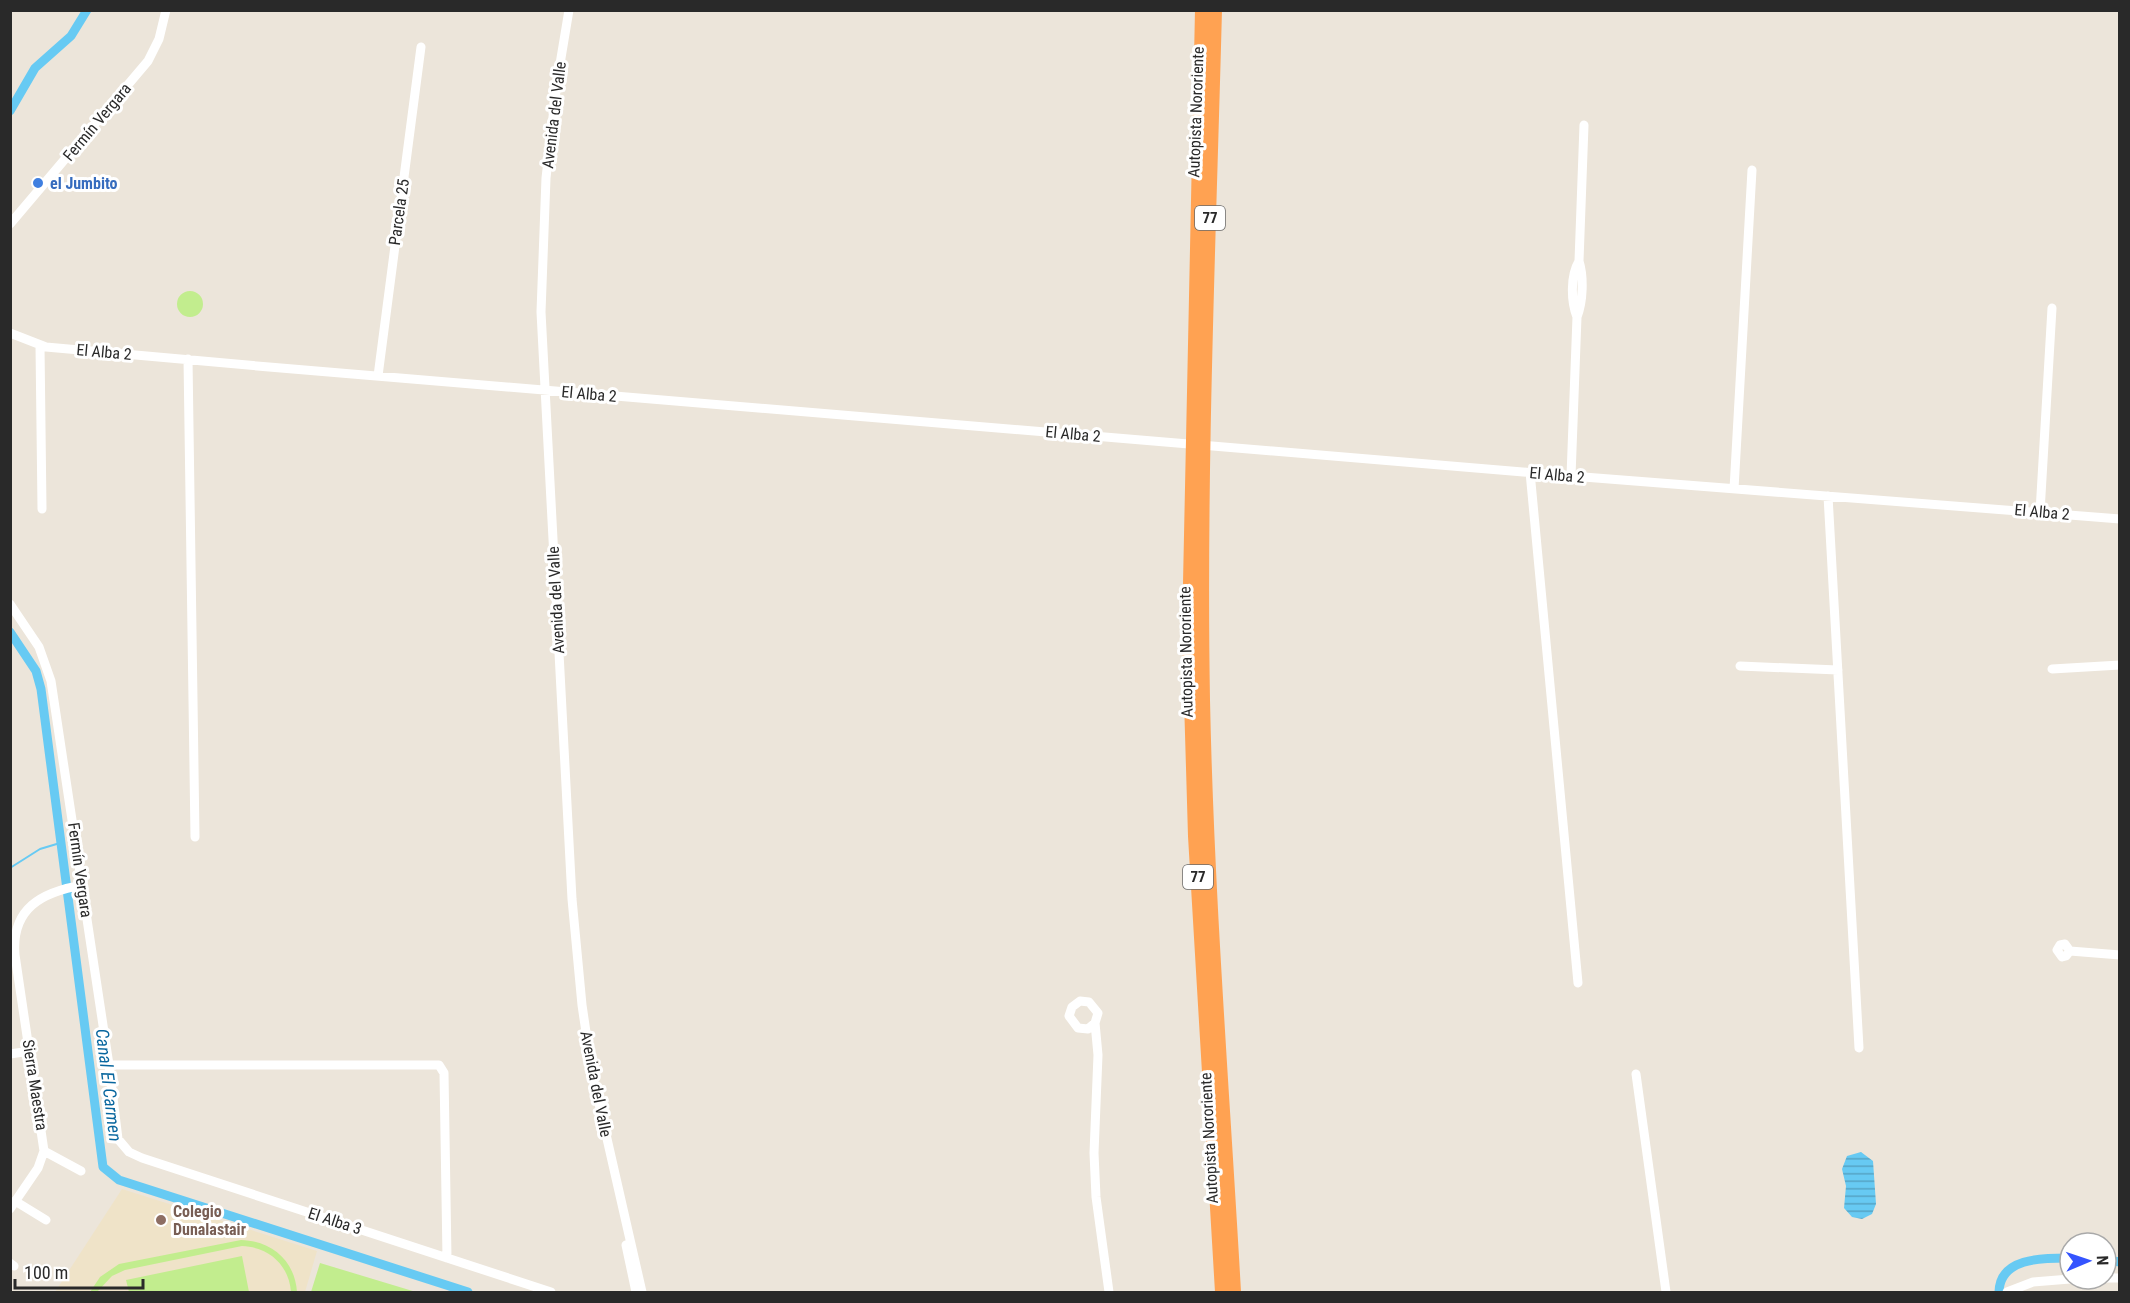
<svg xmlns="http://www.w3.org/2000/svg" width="2130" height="1303" font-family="'Roboto Condensed',sans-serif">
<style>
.education{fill:#efe3c8}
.pitch{fill:#c2ed8e}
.water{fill:url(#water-rules)}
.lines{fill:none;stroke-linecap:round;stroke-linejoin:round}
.stream{stroke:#67caf3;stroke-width:2}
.canal{stroke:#67caf3;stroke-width:9}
.minor{stroke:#fff;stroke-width:9}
.highway{stroke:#ffa252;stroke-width:14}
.shop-dot{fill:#3f7fe0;stroke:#fff;stroke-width:2}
.education-dot{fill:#8d6e63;stroke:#fff;stroke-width:2}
.labels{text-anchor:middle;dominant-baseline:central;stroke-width:6;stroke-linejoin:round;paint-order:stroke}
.shield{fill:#fff;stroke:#696969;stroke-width:1.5}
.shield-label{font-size:15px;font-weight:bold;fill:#292929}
.street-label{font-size:16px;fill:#292929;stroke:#fff}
.shop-label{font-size:16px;font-weight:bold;fill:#366cbe;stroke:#fff;text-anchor:start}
.education-label{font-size:16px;font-weight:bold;fill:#785e54;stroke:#fff;text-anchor:start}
.water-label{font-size:18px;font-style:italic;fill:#08669e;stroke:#fff}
</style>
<defs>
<pattern id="water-rules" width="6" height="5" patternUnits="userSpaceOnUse" patternTransform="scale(1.5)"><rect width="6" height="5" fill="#67caf3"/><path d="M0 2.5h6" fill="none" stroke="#55a4c5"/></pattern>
</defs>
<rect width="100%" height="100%" fill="#ece5da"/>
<path class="education" d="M122,1189L317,1251L305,1292H55Z"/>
<path class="pitch" d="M177 304a13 13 0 1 1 26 0a13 13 0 1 1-26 0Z
M241,1240C272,1241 295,1261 297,1292H291C289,1265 269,1247 242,1246L125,1270L112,1276L97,1292H90L100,1277L119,1264Z
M242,1256L249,1292H129L126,1280Z
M320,1263L416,1292H311Z"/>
<path class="water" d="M1861,1152L1873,1161L1876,1204L1872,1214L1862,1219L1852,1217L1844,1208L1846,1186L1842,1169L1847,1156Z"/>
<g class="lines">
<path class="stream" d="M10,868L40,849L60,843"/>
<path class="canal" d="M10,111L35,68L71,36L87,10
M10,632L36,671L41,689L103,1167L119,1180L468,1292
M2106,1260L2120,1262
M1999,1292C2000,1257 2043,1258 2070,1258"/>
<path class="minor" d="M569,10L557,82L546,178L541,312L572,899L582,1005L592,1073L642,1292
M10,224L148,61L159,39L166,10
M1577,317C1571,302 1570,276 1579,261
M10,333L46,347L269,367L1571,476L2120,519
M40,346L42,509
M188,359L195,837
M378,376L421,47
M1530,472L1578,983
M1571,476L1577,317C1583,302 1584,277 1579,261L1584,125
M1734,489L1752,170
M1828,496L1859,1048
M2040,512L2052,308
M10,604L39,647L51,681L109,1065L118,1139L129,1152L142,1158L551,1292
M1740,666L1838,670
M2052,669L2120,665
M2070,951L2066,956L2062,957L2057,950L2060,945L2065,944L2070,951L2120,955
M1095,1023L1088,1029L1078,1028L1069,1016L1072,1007L1080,1001L1089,1002L1098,1013L1095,1023L1098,1055L1094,1153L1096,1197L1109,1292
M10,1054L30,1051
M109,1065H439L444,1073L447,1258
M1636,1074L1666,1292
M44,1151L81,1171
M15,1201L46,1220
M10,1209L38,1168L44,1151L15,955C11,908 42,892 83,885
M626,1245L636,1292
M10,1263L14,1266
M2106,1278H2120
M2007,1292L2033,1282L2070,1279"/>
<path class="highway" d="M1202,10L1189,631L1195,836L1222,1292
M1215,10C1209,240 1199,470 1203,700C1207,898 1223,1095 1234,1292"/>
</g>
<circle class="shop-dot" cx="38" cy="183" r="6"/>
<circle class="education-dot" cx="161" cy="1220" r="6"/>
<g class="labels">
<g class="shield">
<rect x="1195" y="206" width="30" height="24" rx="4.5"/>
<rect x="1183" y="865" width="30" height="24" rx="4.5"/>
</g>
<g class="shield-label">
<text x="1210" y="218">77</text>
<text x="1198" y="877">77</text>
</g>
<g class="street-label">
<text transform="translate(1196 112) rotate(-88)">Autopista Nororiente</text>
<text transform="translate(554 115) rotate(-83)">Avenida del Valle</text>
<text transform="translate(97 122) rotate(-50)">Fermín Vergara</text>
<text transform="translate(399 212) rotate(-82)">Parcela 25</text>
<text transform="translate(104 352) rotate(5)">El Alba 2</text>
<text transform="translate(589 394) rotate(5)">El Alba 2</text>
<text transform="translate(1073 434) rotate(5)">El Alba 2</text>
<text transform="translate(1557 475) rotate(5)">El Alba 2</text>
<text transform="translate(2042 512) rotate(5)">El Alba 2</text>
<text transform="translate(556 600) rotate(-93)">Avenida del Valle</text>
<text transform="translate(1186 652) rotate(-91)">Autopista Nororiente</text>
<text transform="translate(80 870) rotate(82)">Fermín Vergara</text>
<text transform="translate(596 1084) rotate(79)">Avenida del Valle</text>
<text transform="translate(35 1085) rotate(81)">Sierra Maestra</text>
<text transform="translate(1209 1138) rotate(-93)">Autopista Nororiente</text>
<text transform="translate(335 1221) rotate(18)">El Alba 3</text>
</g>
<g class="shop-label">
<text x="50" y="183">el Jumbito</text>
</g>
<g class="education-label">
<text x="173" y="1211">Colegio<tspan x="173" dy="18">Dunalastair</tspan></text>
</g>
<g class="water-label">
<text transform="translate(109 1085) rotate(83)">Canal El Carmen</text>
</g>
</g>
<rect width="2130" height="1303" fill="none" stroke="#292929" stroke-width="24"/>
<g transform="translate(2088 1261) rotate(88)"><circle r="28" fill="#ffffff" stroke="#a9a9a9" stroke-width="1.5"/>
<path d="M0-4.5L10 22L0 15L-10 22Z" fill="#3454ff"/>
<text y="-9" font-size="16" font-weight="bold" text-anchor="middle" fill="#292929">N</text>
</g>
<path d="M15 1279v9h128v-9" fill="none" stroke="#292929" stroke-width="3"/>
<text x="24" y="1279" font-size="18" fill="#292929" stroke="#ffffff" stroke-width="4.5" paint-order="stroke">100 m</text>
</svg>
